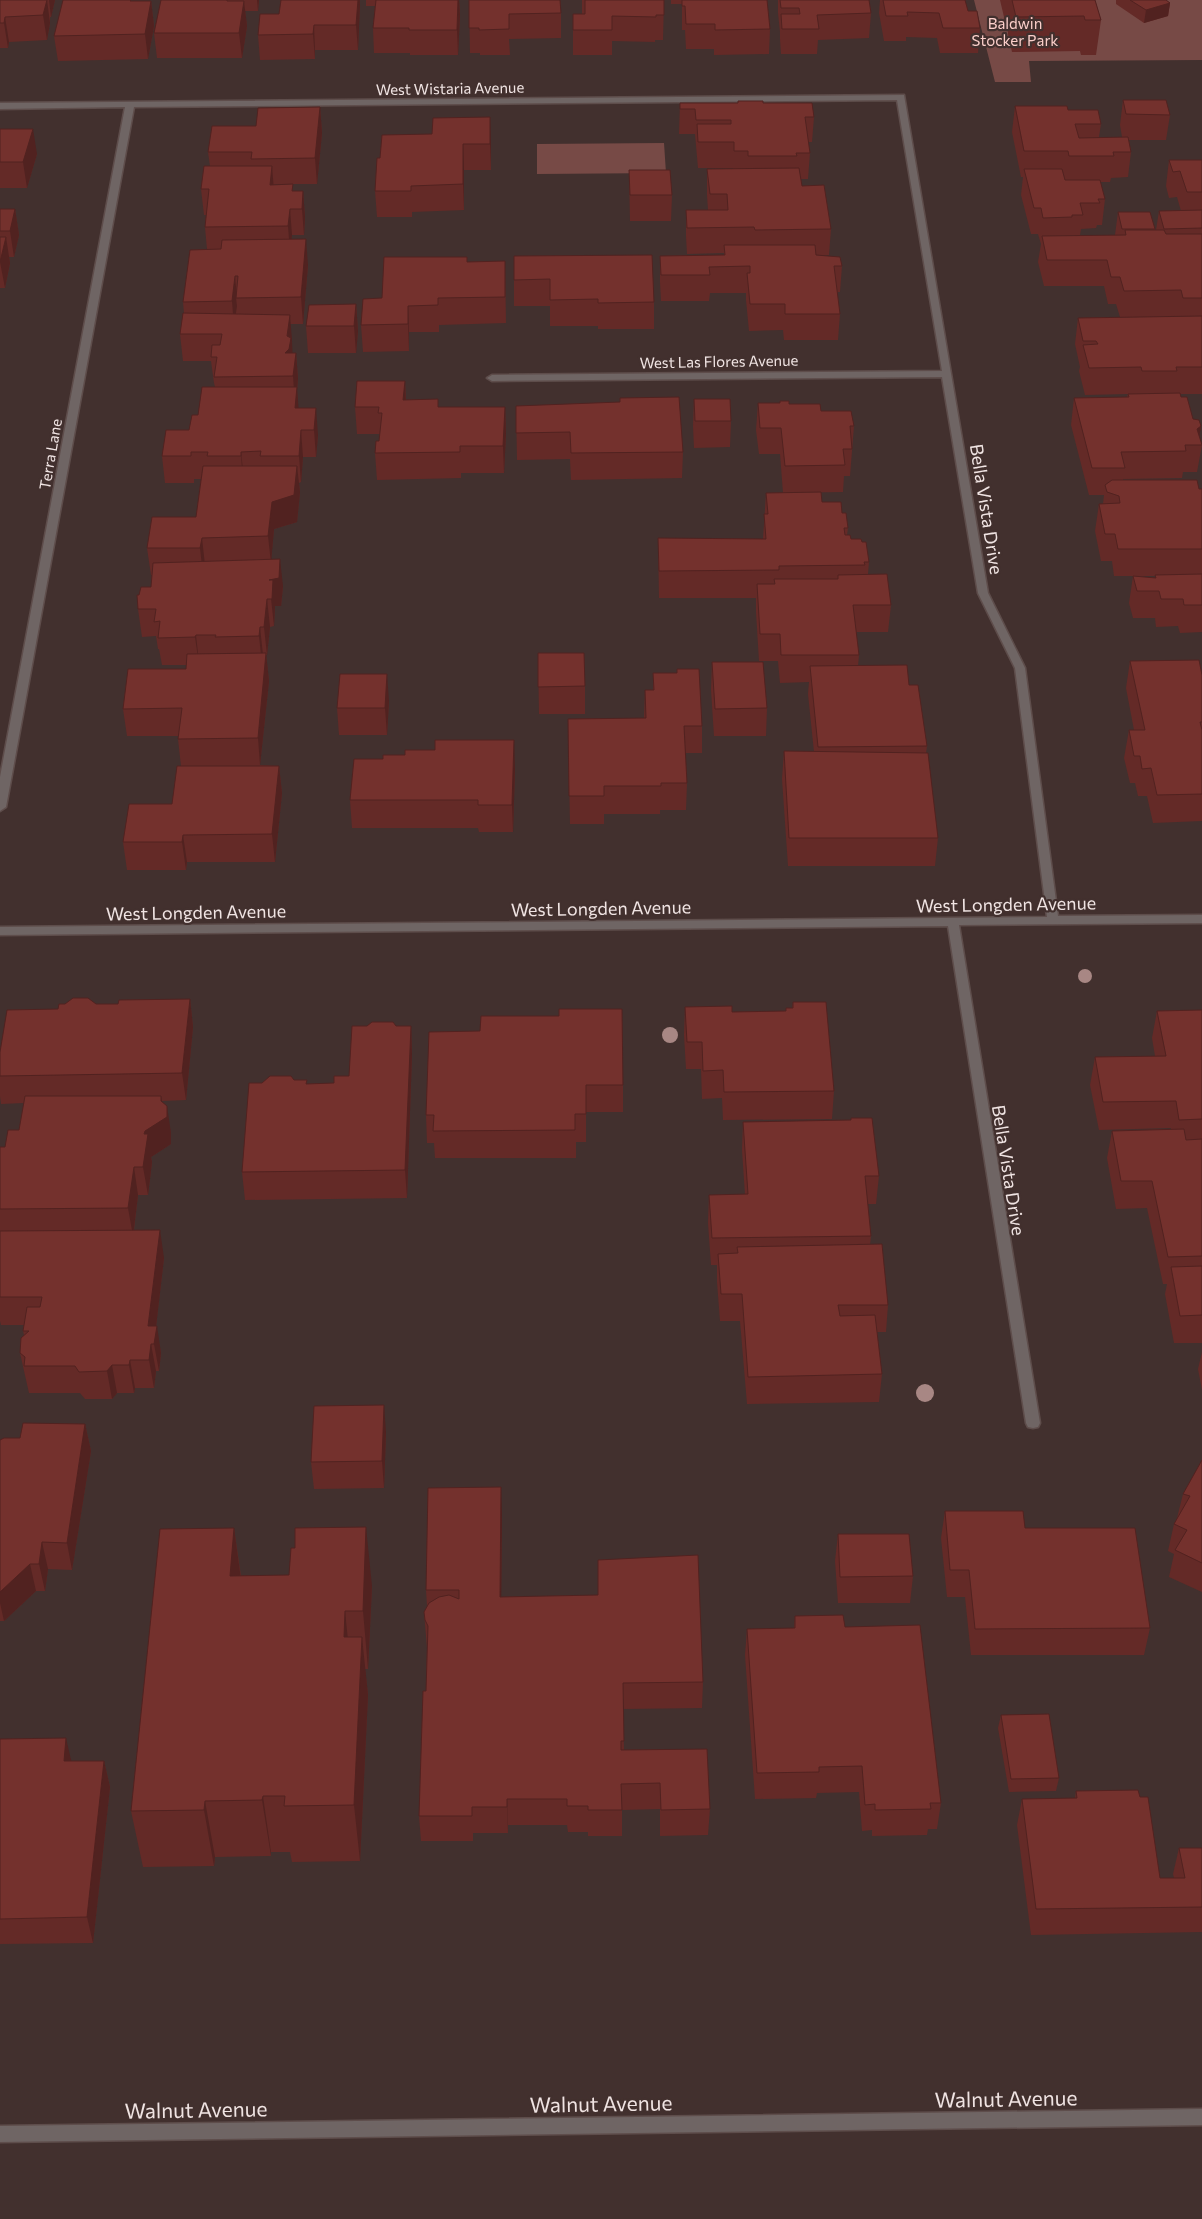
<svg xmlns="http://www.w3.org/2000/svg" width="1202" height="2219" font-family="Commissioner,sans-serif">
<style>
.green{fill:#774a46}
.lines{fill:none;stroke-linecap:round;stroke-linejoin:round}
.minor-casing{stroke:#5e4d4b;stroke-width:3}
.minor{fill:#6f6564;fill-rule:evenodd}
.tree{fill:#a88784}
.wall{fill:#642a27;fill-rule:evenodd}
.shaded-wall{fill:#512220}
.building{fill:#74312d;stroke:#512220}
.labels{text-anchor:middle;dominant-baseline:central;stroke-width:4.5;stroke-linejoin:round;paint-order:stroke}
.far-park-label{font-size:15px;fill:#fbcfca;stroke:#42302e}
.far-street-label{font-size:15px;fill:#f0e4e3;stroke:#42302e}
.street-label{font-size:18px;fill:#f0e4e3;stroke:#42302e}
.near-street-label{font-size:21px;fill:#f0e4e3;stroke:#42302e}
</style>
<rect width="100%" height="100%" fill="#42302e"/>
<path class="green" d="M974,0H1202V60L1029,61L1031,82H995Z
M664,143L666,173L537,174V144Z"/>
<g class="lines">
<defs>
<path id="minor" d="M904,95L988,593L1025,668L1058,916L1202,915V923L959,925L1040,1423L1038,1427L1033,1428L1028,1427L1026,1423L948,926L0,935V927L1047,917L1015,668L978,593L942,377L492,381L487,378L492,375L942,371L897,100L134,107L6,807L0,811V777L125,107L0,109V103Z
M1202,2109V2125L0,2142V2126Z"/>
</defs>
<use href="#minor" class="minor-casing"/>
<use href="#minor" class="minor"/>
</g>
<g class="tree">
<circle cx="1085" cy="976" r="7"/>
<circle cx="670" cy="1035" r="8"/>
<circle cx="925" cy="1393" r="9"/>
</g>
<path class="wall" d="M0,0H55L51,17H50V23L47,40L9,42L8,48H0Z
M161,0H259L258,11H245L247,26L242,58H157L154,33Z
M281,0H360L358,50H315V59L260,60L258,35L279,14Z
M366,0H459L460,15L458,55H410V53H374L373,28L375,6H366Z
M469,0L561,13V38L509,39L510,55H480V53H470Z
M582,0H664L663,40H655V42L612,41V55H573V30L582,14Z
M671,0H767L770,29L769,54L714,55V49H686L685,30H682V4H671Z
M778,0H869L871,13L869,38L818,40L817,54H781L780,39V32L778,13Z
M880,0H965L968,11L980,28L978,53H940L937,38L906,37V41H884L879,13Z
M1000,0H1095L1101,20L1096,55H1081L1080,51L1012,52L1008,34V30H1004L1003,24L1004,17Z
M1116,0H1166L1170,3L1168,16L1144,23L1116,4Z
M132,1H151L154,26L148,59L58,61L54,36Z
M1123,100L1170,115L1166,140H1129L1131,152L1128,177L1111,178L1110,182H1100L1105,199L1102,225H1097L1096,228L1081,229L1080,235H1115L1118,212L1155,229V230H1156L1159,211H1181L1177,197L1169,198L1166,186L1169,160H1202V394H1180L1181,397L1193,419L1201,426L1199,436L1202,445L1197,472H1183L1182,478L1123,479V480L1202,489V632L1180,633L1178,626L1156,627L1155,618H1133L1129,603L1133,576H1114L1112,561H1101L1095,531L1099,504H1103L1104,495H1089L1071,425L1074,398L1127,397L1128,394L1085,395L1079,371L1080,367L1075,344L1078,318L1120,317L1116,304H1108L1104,286H1044L1038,262L1041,244L1038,234H1031L1021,195L1023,177H1021L1012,132L1015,106L1068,110L1101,124L1099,137H1122L1120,125ZM1137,576H1155V578Z
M680,103H763L814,117L812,142H808L810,153L808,179H801L802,186L831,229L829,255H819L842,266L840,292H837L840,314L838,340H784L783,330L749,331L746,300V293H710L709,301H661L660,282V256L724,255V253L687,254L686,236V210H708L707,195V169H733V168H698L695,134H679Z
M320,107L322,133L317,184H273L294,191H303L305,217L304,235H292L291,239L308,265L303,324H290L292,344V353H296L298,379L297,389L298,408L318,435L316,457H303L301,482L299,483L300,492L297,522L274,529L271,559L283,586L281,606H275L274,626L270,627L267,655H266L269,681L260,765L279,766L282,793L275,862H187L186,870H127L123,842L172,804L181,766L178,739V736H127L123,709L186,669V665H162L159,649H158L156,636L142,637L138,609L139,595L151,587L152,575H151L147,548L196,517L201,479H194V483H165L162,456L189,430L215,387L214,383L211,361H183L180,334L184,313L183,302L207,249L205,227L206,215H204L201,189L210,166L208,152L256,126Z
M0,129L37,154L27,188H0Z
M382,135L491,143V170H464V210L412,212V217H377L375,191L380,158Z
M629,170L672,195L671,221H630Z
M0,209H15L19,235L14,257H9L10,263L5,288H0Z
M514,256L654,302V329H598V326H550V306H514Z
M505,261L506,323L439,325V332H409V351L363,352L361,325L382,298L467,262Z
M356,304L358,331L356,353H308L306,326Z
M405,381L406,400L439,407H505L506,434L504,473H461V478L377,480L375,453L379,441L380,434H357L355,407Z
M694,399L731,421L730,447L694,448L693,426Z
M758,403L789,404L821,411L854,426L850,476H844L843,492L783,493L780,454H759L756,430Z
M516,406L683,452L682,478L571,480L570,459L517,460Z
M766,493L822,502L842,513L848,528L847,535L851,539L862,542L869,562L868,574L891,605L888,632H856L859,655L858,666L909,685L927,746L926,753L938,838L935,866H788L782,779L784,751L814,752L808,694L809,682L780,683L778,661H759L756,612V598H659L658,538L763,539Z
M538,653L585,686V714H539Z
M1130,661L1202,675V821L1153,823L1147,796H1138L1135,783H1130L1124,758L1129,730H1134L1126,688Z
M712,662L767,708L766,736H714L711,690Z
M653,673H677L702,726V753H685L687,783L686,810H660V814H604V824H570L568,719L644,718L645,690H653Z
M389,701L387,735H339L337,708Z
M515,768L513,832H479L478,828H352L350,800Z
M190,999L193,1027L186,1100L162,1101L171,1133V1144L151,1157L152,1162L148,1195H138L134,1230L164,1258L156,1326L161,1353L159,1371H156L154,1388H135L134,1393H117L112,1399H85L80,1393H29L20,1353L24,1335L23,1331L24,1325H1L0,1321V1147H5L19,1130L24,1103L1,1104L0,1096V1052L58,1009L96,1004H118Z
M793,1002L834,1091L832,1119L723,1120L722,1098L702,1099L701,1069H686L684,1035L685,1007L732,1012L786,1011V1008H792Z
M1202,1010V1343H1174L1165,1294L1167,1284H1163L1147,1208L1116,1209L1107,1158L1112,1131L1171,1129V1128L1099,1130L1090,1085L1095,1057L1155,1056L1152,1038L1157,1011Z
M396,1026H411L412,1054L407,1198L245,1200L242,1172L294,1080L307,1084L334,1083L349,1076Z
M429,1032L623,1085V1112H586V1142H576V1158H435L434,1143H427L426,1115Z
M743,1122L879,1176L876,1204H868L871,1236L870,1245L888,1305L886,1332H877L882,1374L879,1402L747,1404L740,1321H720L717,1282V1265H711L708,1223L709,1195H745L742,1150Z
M1202,1352V1390L1198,1369Z
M85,1424L91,1451L72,1570L48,1569L45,1591H36L4,1621H0V1440L20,1438Z
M386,1432L384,1488L314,1489L311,1462Z
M1202,1460V1592L1169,1577L1174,1554L1168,1551L1174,1524L1177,1518L1183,1494Z
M945,1511L1025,1528L1150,1628L1144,1655H971L965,1597H947L941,1538Z
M502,1514L501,1597L703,1682L702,1708L623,1709L624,1750L710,1809L708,1835L660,1836V1809L622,1810V1836H588V1832H568L567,1825H508V1833H473V1841H421L419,1816L426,1691L427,1648L424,1612L427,1606L426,1590Z
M234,1528L241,1576L289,1575L372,1586L368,1669H365L368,1695L360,1861L292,1862L290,1852H271V1856L215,1857L214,1866L143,1867L131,1811Z
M838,1534L913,1576L910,1603H838L835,1561Z
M795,1616L845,1627L941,1803L937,1829H928L927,1835L872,1836V1830L862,1831L859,1792L817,1793L816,1798L755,1799L745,1655L747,1629L794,1628Z
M1001,1715L1059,1778L1056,1791L1009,1792L998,1728Z
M0,1739L71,1761H104L110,1787L93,1943L0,1944Z
M1076,1791L1160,1878H1174L1173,1874L1179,1848H1202V1932L1031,1935L1017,1825L1022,1799L1075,1798Z"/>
<path class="shaded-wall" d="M47,0L50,23L47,40L43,15Z
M49,0H55L51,17Z
M257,0H259L258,11Z
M358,0H360V4L358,50L356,25Z
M458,0H459L460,15L458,55L457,30Z
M151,1L154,26L148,59L145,34Z
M244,1L247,26L242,58L239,33Z
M1170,3L1168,16L1144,23L1146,10Z
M5,17L9,42L8,48L4,23Z
M314,25L315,50V59L313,34Z
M320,107L322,133L317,184L315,158Z
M490,117L491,143V170L490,144Z
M33,129L37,154L27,188L23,162Z
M463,144L464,170V210L463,184Z
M272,166L274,191L270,185Z
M303,191L305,217L304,235L302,209Z
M15,209L19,235L14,257L10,231Z
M290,209L292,235L290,252L288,226Z
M6,237L10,263L5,288L0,262Z
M306,239L308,265L303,324L301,297Z
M235,276L237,298H236L237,306L234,327L232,301Z
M356,304L358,331L356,353L354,326Z
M408,306L409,332V351L408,324Z
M290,315L292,341L293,365L285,353Z
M296,353L298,379L297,389L299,413L297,435L293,376Z
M405,381L406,407L403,400Z
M505,407L506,434L504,473L503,446Z
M316,408L318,435L316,457L314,430Z
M1201,426L1198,445L1197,429Z
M301,430L303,457L301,482L299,456Z
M241,452L244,478L243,483L241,456Z
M297,466L300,492L297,522L274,529L271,563L268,536L272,502Z
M202,538L205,565L203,575L200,548Z
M280,559L283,586L281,606H275L274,626L269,580Z
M267,599L270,627L267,655L264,627Z
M260,627L263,655L262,664L259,636Z
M196,635L199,662V665L195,637Z
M266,653L269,681L260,765L258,738Z
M387,674L389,701L387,735L385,708Z
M514,740L515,768L513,832L512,805Z
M279,766L282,793L275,862L272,834Z
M183,835L187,862L186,870L182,842Z
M190,999L193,1027L186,1100L182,1073Z
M411,1026L412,1054L407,1198L405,1170Z
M161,1096L165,1118L167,1106L171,1133V1144L151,1157L152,1162L148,1195L143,1167L145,1131L161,1101Z
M134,1167L138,1195L133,1236L128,1208Z
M160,1230L164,1258L154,1344H151L156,1371L154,1388L149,1360L148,1326Z
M157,1326L161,1353L159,1371L154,1344Z
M130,1360L135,1388L134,1393L129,1365Z
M112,1365L117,1393L112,1399L107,1371Z
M384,1405L386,1432L384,1488L382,1461Z
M85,1424L91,1451L72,1570L67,1543Z
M501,1487L502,1514L501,1623L500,1597Z
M366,1527L372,1586L368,1669L363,1611Z
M234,1528L242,1587L230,1576Z
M42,1542L48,1569L45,1591L39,1564Z
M30,1564L36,1591L4,1621L0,1603V1592Z
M345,1611L351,1669L344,1637Z
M362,1637L368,1695L360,1861L354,1805Z
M66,1738L72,1764L64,1761Z
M104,1761L110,1787L93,1943L87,1917Z
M263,1796L271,1852V1856L262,1800Z
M507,1799L508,1825V1833L507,1807Z
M205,1801L215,1857L214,1866L204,1810Z"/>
<path class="building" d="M0,0H47L43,15L5,17L4,23H0Z
M63,0H131L130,1H151L145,34L54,36Z
M161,0H227V1H244L239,33H154Z
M281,0H358L356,25H314L313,34L258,35L260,14H279Z
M376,0H458L457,30H409V28H373Z
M469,0H560L561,13L509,14V29L479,30V28H469Z
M585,0H664V15H656V17L612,16V30H573V14H585Z
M682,0H767L770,29L715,30V24H686L685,6H682Z
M780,0H869L871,13L817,15L819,29H782L781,14H800L799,8H781Z
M883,0H965L968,11H977L980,28H943L939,13L907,12L908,16H886Z
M1012,0H1095L1101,20H1085L1084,16L1016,17Z
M1130,0H1166L1170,3L1146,10Z
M1123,100H1166L1170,115L1126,114Z
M738,101H763V103H812L814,117H805L810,153H796L797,156H748V151H734V142H698L697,124H731V120H696L695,109H680V103H738Z
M1015,106H1067L1068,110H1098L1101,124H1075L1079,138L1128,137L1131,152H1113L1114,156H1069L1068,151H1024Z
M320,107L315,158L251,159L252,152H208L212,126H256L258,108Z
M490,117V144H463V184L411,186V191H375L377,158H380L382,135L432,134L433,118Z
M0,129H33L23,162H0Z
M1169,160H1202V192H1187L1180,171L1173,172Z
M204,166H272L270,185L293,184L292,191H303L302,209H290L288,226L205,227L209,189H201Z
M799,168L802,186L824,185L831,229L755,230L754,227L687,228L686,210H728L727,194H710L707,169Z
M1024,169H1062L1065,180H1100L1105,199H1098L1100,203H1080L1083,215H1072V217L1043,218L1041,208H1034Z
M629,170H670L672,195H630Z
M0,209H15L10,231H0Z
M1202,210V228L1164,229L1159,211Z
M1118,212H1150L1155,229H1122Z
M1125,230H1164L1166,234H1202V298H1183L1181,290L1124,291L1120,277H1111L1107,260H1047L1042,236L1126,235Z
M0,237H6L0,262Z
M306,239L301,297L236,298L238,276H235L232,301L183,302L190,250L221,249L222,240Z
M724,245H815L816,255L840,257L842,266H834L840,314H785V304H750L747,273H750V266L709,267L710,275H661L660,256L725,255Z
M652,255L654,302L598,303V299L550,300V279L514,280V256Z
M384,257H467V262L505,261V297L438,298V305L408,306V324L361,325L363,299L382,298Z
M356,304L354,326H306L309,305Z
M183,313L290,315L287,336L291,338L289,349L285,353H296L293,376L214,377L217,357H211L212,345H220L222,334H180Z
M1202,316V367H1176L1177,371H1142L1141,367L1089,368L1083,345L1098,344L1096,341H1083L1078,318Z
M357,381H405L403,400L438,399V407H505L503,446H460V452L375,453L376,441H379L382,413H378L379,407H355Z
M202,387H297L295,408H316L314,430H301L299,456H260L261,451L241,452V456H207L208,452H191V456H162L166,430H189L192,415H198Z
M1180,393L1181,397H1187L1193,419L1199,420L1201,426L1197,429L1202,445H1185L1186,451L1121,452L1125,468H1092L1074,398L1129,397L1128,394Z
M679,397L683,452L571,453L570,432L516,433V406L620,402V398Z
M694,399H730L731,421H695Z
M780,401H789V404H820L821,411H851L854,426H850L852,449H843L845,465L785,466L781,428H760L758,403H780Z
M203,466H297L294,495L272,502L268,536L202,538L200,548H147L152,517H196Z
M1112,480H1197L1199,489H1202V549H1118L1115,534H1105L1099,504L1120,503L1119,496L1107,492L1105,485Z
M821,492L822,502H841L842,513H846L848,528H844L845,535H850L851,539H861L862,542H866L869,562H864L865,565L779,566V570L659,571L658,538L766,539L764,514H768L766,493Z
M280,559L279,578L269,580H273L272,599H267L264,627H260L259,636L215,637L216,635H196L195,637L158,638L160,621L154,622L156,609H138L137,595H139L141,587H151L153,563Z
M887,574L891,605H853L859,655H781L780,634H760L757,584H775L774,579H838V575Z
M1202,574V605H1184L1183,599H1161L1159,591H1137L1133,576L1156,578L1155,575Z
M266,653L258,738L178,739L182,708L123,709L128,669H186L187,654Z
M538,653H584L585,686L538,687Z
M1199,660L1202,675V722H1200L1202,730V794L1157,795L1151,768L1142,769L1140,756H1134L1129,730H1145L1130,661Z
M712,662H763L767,708L715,709Z
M907,665L909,685H918L927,746L818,747L810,666Z
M677,669H699L702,726H684L687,783H661V786H604V796H569L568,719L646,718L645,690H654L653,673H677Z
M340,674H387L385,708H337Z
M435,740H514L512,805H478V800H350L354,759H383V755H405V750H435Z
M784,751L928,753L938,838H789Z
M177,766H279L272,834L183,835L182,842H123L129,804H172Z
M73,998H88L96,1004H118L119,1000L190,999L182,1073L0,1076V1052L7,1010L58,1009L59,1004H65Z
M793,1002H826L834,1091L724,1092L723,1070L703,1071L702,1042H687L685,1007L732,1006V1012L786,1011V1008H793Z
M559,1009H622L623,1085H586V1114H575V1130L433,1131L434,1115H426L429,1032L480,1031L481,1016H559Z
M1202,1010V1119L1179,1120L1176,1101L1103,1102L1095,1057L1166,1056L1157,1011Z
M372,1022H393L396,1026H411L405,1170L242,1172L249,1083H262L270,1076H291L294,1080H307L306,1084L334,1083V1076H349L352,1026H367Z
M25,1096H161V1101L167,1106V1117L145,1131L144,1134H148L143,1167H134L128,1208L0,1209V1147H5L8,1130H19Z
M851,1118H872L879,1176H865L871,1236L712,1238L709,1195L748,1194L743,1122L851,1120Z
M1184,1129L1186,1140L1202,1139V1256L1168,1257L1152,1181H1121L1112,1131Z
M160,1230L148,1326H157L154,1344H151L149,1360H130L129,1365H112L107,1371L79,1372L75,1366H24L25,1357L20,1353L21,1338L29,1331H23L27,1307H40L42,1297H0V1231Z
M882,1244L888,1305H838L840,1316L875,1315L882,1374L748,1377L742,1294H721L718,1254L738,1253L737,1247Z
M1202,1266V1315L1180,1316L1171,1267Z
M384,1405L382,1461L311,1462L314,1406Z
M23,1423L85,1424L67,1543L42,1542L39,1564H30L0,1592V1440L4,1438H20Z
M1202,1460V1563L1175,1550L1187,1530L1174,1524L1190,1496L1183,1494Z
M501,1487L500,1597L598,1595V1560L698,1555L703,1682L623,1683L624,1741H621V1750L707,1749L710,1809L661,1810L660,1783L621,1784L622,1810H588V1806H567V1799H507V1807H472V1816H419L423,1691H426L428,1626L425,1620L424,1612L429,1603L439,1597L449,1595L459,1599V1590H426L428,1488Z
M945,1511H1023L1025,1528H1135L1150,1628L975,1629L969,1570H950Z
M366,1527L363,1611H345L344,1637H362L354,1805L284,1806L285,1796H263L262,1800L205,1801L204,1810L131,1811L160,1529L234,1528L230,1576L289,1575L291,1548H295V1528Z
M838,1534H909L913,1576L840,1577Z
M843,1615L845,1627L920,1625L941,1803H930L931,1809L875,1810V1804L865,1805L862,1766L819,1767V1772L757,1773L747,1629L795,1628V1616Z
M1049,1714L1059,1778L1011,1779L1001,1715Z
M66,1738L64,1761H104L87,1917L0,1919V1739Z
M1138,1790L1140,1797H1148L1160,1878H1185L1179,1848H1202V1907L1036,1909L1022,1799L1077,1798L1076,1791Z"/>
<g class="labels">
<g class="far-park-label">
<text x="1015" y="23">Baldwin<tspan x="1015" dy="17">Stocker Park</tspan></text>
</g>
<g class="far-street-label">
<text transform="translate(450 88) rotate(-1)">West Wistaria Avenue</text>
<text transform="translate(719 361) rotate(-1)">West Las Flores Avenue</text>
<text transform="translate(50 454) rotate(-80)">Terra Lane</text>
</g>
<g class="street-label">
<text transform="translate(987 509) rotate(81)">Bella Vista Drive</text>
<text transform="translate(1006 904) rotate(-1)">West Longden Avenue</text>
<text transform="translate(601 908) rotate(-1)">West Longden Avenue</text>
<text transform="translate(196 912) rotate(-1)">West Longden Avenue</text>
<text transform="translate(1009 1170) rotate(81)">Bella Vista Drive</text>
</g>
<g class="near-street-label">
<text transform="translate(1006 2098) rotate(-1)">Walnut Avenue</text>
<text transform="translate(601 2103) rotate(-1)">Walnut Avenue</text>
<text transform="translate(196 2109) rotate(-1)">Walnut Avenue</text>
</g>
</g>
</svg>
